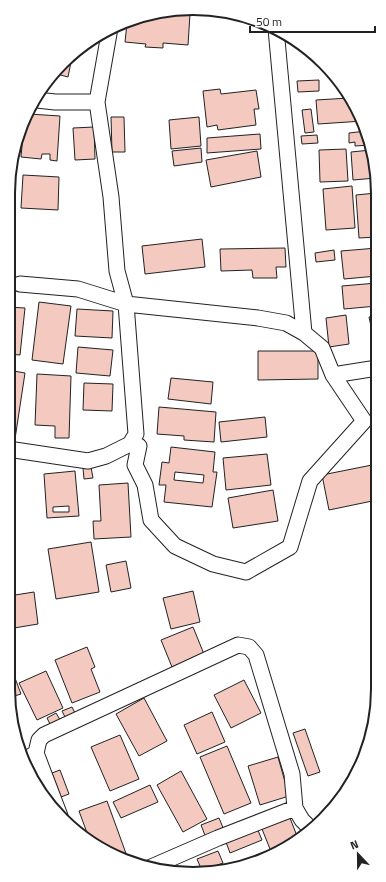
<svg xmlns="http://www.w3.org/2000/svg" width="386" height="882" font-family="'Titillium Web',sans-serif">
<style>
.building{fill:#f3c9c0;stroke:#222;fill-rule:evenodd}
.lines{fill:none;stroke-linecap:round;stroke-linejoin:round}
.street-casing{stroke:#222;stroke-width:17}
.street{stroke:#fff;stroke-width:15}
.rim{fill:none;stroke:#222;stroke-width:2}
</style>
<rect width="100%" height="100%" fill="#fff"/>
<path class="building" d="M167,12L190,14L188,45L163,43V48L145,47L146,44L125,42L127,23Z
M72,57L68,77L53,73L54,71Z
M319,80V91L298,92L297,81Z
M220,89L221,94L256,90L259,109H254L256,125L218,130L217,125L207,127L203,91Z
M349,98L363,121L318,124L316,100Z
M311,109L314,132L305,133L302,110Z
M29,114L60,116L57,161L50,160V154H42L41,159L21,157L24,123Z
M111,117H124L125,152H112Z
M199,117L201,146L171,149L169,120Z
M94,127L95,159L75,160L73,128Z
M366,131L370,145L355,146V142L349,143V133Z
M260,134L261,149L207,153V138Z
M317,135L318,143L302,144L301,136Z
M201,148L202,162L174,166L172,151Z
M346,149L348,181L320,182L319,150Z
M371,150L376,167V178L353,180L351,152Z
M257,151L261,177L211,187L206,160Z
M23,175L59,177L58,210L21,208Z
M352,186L355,228L326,230L323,189Z
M376,193L377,237L359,238L356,195Z
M202,239L205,267L145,274L142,246Z
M285,248L286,267H276L277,278H253L252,270L221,271L220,249Z
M377,248V276L344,279L341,251Z
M334,250L335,260L316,262L315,253Z
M377,283V306L344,309L342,286Z
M39,302L71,306L63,364L32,360Z
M8,307L25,308L20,355L8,354Z
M77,309L113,311L112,338L75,336Z
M346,315L349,344L329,347L326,318Z
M377,315V350H376L369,317Z
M78,347L113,350L110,376L76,373Z
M258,351H318V379L258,380Z
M8,370L25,373L15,439L8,438Z
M37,374L71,376L69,438H55V426L35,425Z
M171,378L213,382L211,404L168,399Z
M84,383L113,384L112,411L83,410Z
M159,407L216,412L214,442L184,440V436L157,434Z
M265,417L267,437L221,442L219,422Z
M171,447L215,452L213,472H217L212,507L164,502L166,485H159L162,462L169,463ZM175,472L204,475L203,483L174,480Z
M267,454L271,485L226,490L223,458Z
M377,464V500L329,510L322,475Z
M91,467L93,478L84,479L83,468Z
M75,471L79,516L47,518L44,474ZM69,506V512H53V507Z
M128,483L131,537L94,539L93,521H101L99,485Z
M273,490L278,521L233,528L228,498Z
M91,542L99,592L56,599L48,549Z
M8,549H15V578H8Z
M126,561L131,588L111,592L106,565Z
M14,587L15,595L34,592L38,624L8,629V588Z
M193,591L200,622L171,629L163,598Z
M193,627L204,654L172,667L161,640Z
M87,647L95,667L91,669L100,692L72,703L55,660Z
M12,670L21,694L11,697L8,689V672Z
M46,671L63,708L37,720L19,683Z
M244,680L261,713L231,728L214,695Z
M144,698L167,741L139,756L116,714Z
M72,707L77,717L67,721L62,711Z
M212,712L225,742L197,754L184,725Z
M56,713L62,723L52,728L47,718Z
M305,729L320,772L308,776L293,733Z
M120,735L139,779L110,791L91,747Z
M227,746L251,803L224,814L200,757Z
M278,757L289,796L260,805L248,766Z
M60,770L69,794L61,797L52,773Z
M181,771L207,819L183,832L157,785Z
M150,785L158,802L121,818L113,802Z
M107,801L128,859H127L100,849L90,841L79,811Z
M219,818L224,830L206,838L201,825Z
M290,818L297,836L291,838L293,843L285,849L272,854L262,829Z
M257,828L262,840L230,853L226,842Z
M218,851L223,863L202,871L197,859Z"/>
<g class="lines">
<defs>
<path id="street" d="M276,29L304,333
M37,100L55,102H97
M20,284L78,289L126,304L258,318L286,323L304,333L322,348L333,375L364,421L310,481L290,547L246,572L213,564L175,546L151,520L145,485L135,465L139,446L130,444
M333,375L377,368
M8,449L88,461L106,456L130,444L136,434L126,304L117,271L111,197L97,102L110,28
M36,753L60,816
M24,760L36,753L39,740L44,735L238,645L249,647L256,655L292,774L295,808L302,820L311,829
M149,868L218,838L295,808"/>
</defs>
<use href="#street" class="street-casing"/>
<use href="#street" class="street"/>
</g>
<path d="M0 0H386V882H0ZM193 15H193A178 178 0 0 1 371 193V689A178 178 0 0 1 193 867H193A178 178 0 0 1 15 689V193A178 178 0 0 1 193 15Z" fill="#fff" fill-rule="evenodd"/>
<path class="rim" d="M193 15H193A178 178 0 0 1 371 193V689A178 178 0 0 1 193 867H193A178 178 0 0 1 15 689V193A178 178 0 0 1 193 15Z"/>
<g transform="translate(358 854) rotate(338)" stroke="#ffffff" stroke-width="3" paint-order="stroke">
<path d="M0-3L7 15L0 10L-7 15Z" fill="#222222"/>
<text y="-6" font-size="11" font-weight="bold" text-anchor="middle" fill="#222222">N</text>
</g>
<path d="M250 26v6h125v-6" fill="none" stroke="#222222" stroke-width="2"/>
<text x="256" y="26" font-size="12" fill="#222222" stroke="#ffffff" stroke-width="3" paint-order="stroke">50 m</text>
</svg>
